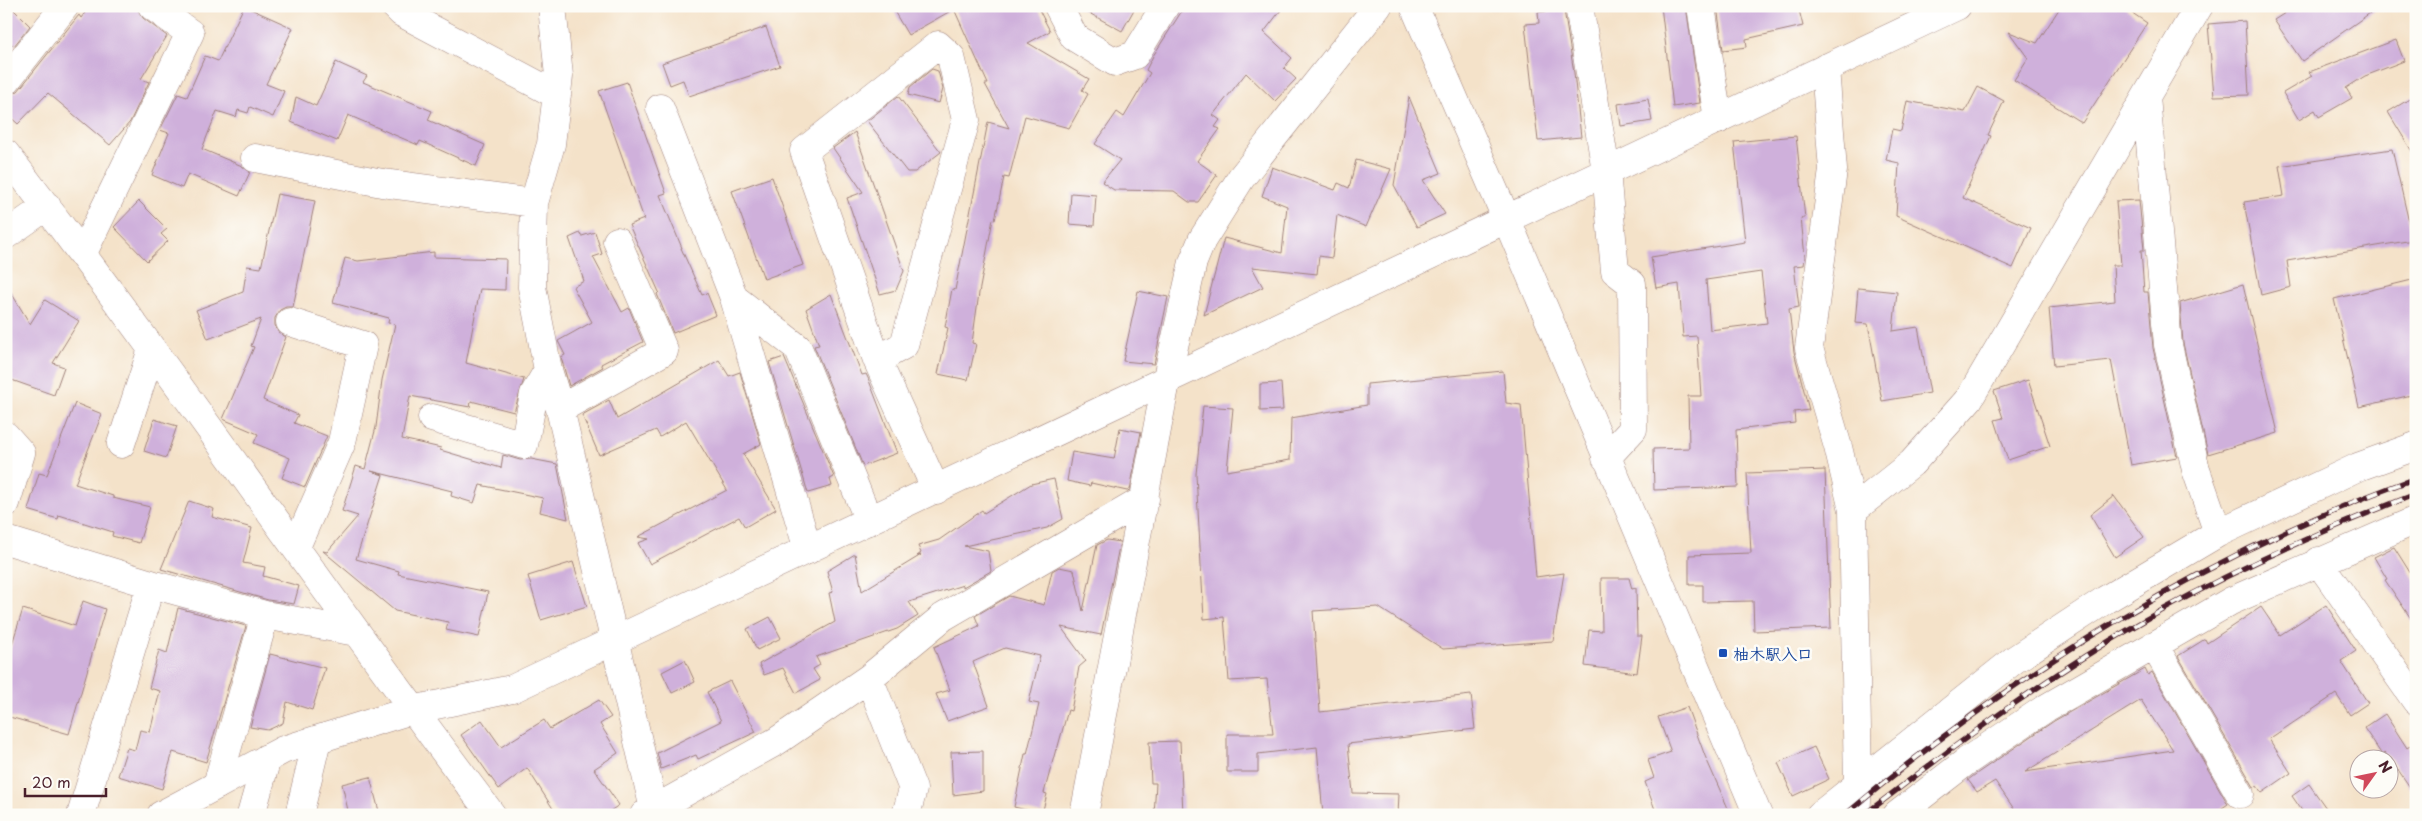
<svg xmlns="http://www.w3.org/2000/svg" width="2422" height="821" font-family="'Playpen Sans','Klee One',sans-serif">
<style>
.building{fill:#cfb0db;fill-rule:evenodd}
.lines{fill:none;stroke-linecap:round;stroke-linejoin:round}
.minor-casing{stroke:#9f807a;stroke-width:29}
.tertiary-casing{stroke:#9f807a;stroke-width:29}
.minor{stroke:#fff;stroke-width:28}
.tertiary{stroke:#fff;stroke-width:28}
.rail-casing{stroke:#4a1f2b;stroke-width:5.5}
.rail{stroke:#fdfcf7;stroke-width:4;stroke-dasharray:11;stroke-linecap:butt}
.transit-dot{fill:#1a4fb4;stroke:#fdfcf7;stroke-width:2}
.labels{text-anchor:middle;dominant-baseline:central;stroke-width:5;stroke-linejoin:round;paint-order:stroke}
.transit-label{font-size:16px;font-weight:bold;fill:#164399;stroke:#fdfcf7;text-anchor:start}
</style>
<rect width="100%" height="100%" fill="#fdfcf7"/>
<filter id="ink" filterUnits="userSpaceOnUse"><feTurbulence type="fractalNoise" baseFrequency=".02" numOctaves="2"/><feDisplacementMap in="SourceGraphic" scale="10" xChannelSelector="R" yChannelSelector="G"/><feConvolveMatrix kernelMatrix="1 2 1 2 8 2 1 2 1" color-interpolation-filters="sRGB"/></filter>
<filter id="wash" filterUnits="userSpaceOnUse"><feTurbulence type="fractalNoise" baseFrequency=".0096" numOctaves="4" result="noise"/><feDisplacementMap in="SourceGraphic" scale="20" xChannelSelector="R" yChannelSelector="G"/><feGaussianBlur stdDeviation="1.12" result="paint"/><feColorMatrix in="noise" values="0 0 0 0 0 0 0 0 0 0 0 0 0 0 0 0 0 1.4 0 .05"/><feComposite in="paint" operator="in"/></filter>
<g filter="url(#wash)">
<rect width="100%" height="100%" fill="#f4e2c9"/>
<g id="blocks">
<path class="building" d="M6,6H10L30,26L14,46L6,38Z
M90,6H137L143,18L167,36L141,79L149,82L130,122L110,145L48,93L18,124L6,113V96L18,91L66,31L79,15L81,18Z
M244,6L293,28L266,84L284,91L273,117L250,107L248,113L238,110L236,117L217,111L202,149L242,166L250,172L239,196L188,174L182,188L152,175L169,133L160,130L178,94L187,97L205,56L218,61Z
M891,6H1037L1050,31L1028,43L1089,79L1082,90L1088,94L1069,128L1025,116L1009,178L1004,177L995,220L993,219L979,293L972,343L976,344L968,380L938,374L948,328L945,327L952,289L955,290L988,122L1009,128L985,84H988L954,9L908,35Z
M1076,6H1136L1122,31Z
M1185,6H1284L1264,32L1292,58L1284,68L1296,79L1275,101L1246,73L1213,115L1220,120L1215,127L1220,129L1197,161L1217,175L1198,202H1189L1174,191L1114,190L1102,182L1120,160L1095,144L1117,112L1124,117L1150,73L1146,70L1153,56Z
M1661,6H1686L1700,103L1673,107Z
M1717,6H1798L1803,26L1746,39L1747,47L1723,50Z
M2061,6H2122L2147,23L2082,123L2014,80L2028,58L2009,32L2037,43Z
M2296,6H2380L2302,61L2274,20Z
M1564,10L1574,73L1581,137L1538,141L1525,24L1539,23L1538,12Z
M2245,21L2249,95L2214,96L2208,24Z
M766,27L780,66L689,96L683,80L670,85L662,63Z
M2396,40L2404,61L2365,76L2346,88L2352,98L2319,117L2315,110L2299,120L2283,93L2312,76L2309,72Z
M336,62L367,76L363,82L432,111L428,120L485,145L476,166L420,141L418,145L348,115L337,141L291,122L296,97L316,106Z
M932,69L938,71L943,89L939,103L908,95L910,87Z
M627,82L666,193L660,195L682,248H681L702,295L707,293L716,315L673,333L657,294L659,292L629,225L644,219L599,91Z
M1978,87L2004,101L1988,135L1991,136L1963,198L2031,228L2013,268L1896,216L1899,163L1886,160L1892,129L1901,131L1907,101L1965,112Z
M2416,95V158L2388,112Z
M898,96L941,152L915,172H907L867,121Z
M1409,97L1441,173L1423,180L1445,214L1417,227L1394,185Z
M1648,99L1652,121L1621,126L1618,104Z
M855,132L904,271L896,290L880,294L847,198L863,192L833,148Z
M1796,136L1805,218H1801L1805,257L1804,265L1794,266L1799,307L1789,309L1794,352L1809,410L1794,412L1795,423L1736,430L1738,487L1654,490L1653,449L1689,448L1688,396H1701L1697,336L1683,337L1679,284L1656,288L1651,257L1745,242L1734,142ZM1761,272L1767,323L1710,330L1706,280Z
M2392,149L2413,240L2287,261L2291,287L2261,295L2244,202L2284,196L2279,166Z
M1356,160L1391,169L1366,227L1337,215L1332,258L1319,256L1317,274L1252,267L1263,287L1204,315L1224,238L1282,253L1287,206L1262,196L1272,167L1335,190L1338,183L1349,188Z
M772,177L803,265L764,279L732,191Z
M1071,193L1096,195L1094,226L1069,224Z
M277,194L315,201L293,307H286L280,310L275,318V325L278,332L286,337L263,400L298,415L294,423L327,436L305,487L282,478L290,458L254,443L258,434L223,419L254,347L251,346L261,319L208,339L196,310L243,292L247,266L261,268Z
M2139,200L2144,250H2141L2144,292H2148L2153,348L2177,457L2131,465L2111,360L2054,366L2049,308L2115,301L2113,265H2121L2116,201Z
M139,201L167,229L161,234L168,241L147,261L114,227Z
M595,232L602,254L593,257L622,312L629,308L643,342L601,364L603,367L569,386L561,357L565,355L558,341L592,322L573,287L584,281L569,238L580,233L582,236Z
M434,252V257L506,259L505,290L480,289L466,363L524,379L514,412L471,401L470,407L410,396L402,439L441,448L440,450L501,468L503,455L520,460L531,459L557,464L568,519L540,512L543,498L480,485L474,503L451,496L452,491L371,471L383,475L356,559L399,571L398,574L488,592L479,637L446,630L448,622L395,611L323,551L327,552L358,516L342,511L356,466L365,469L376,427L382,380L395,324L388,323L389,318L333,303L345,258L358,261Z
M2416,279V394L2359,407L2334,299Z
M6,284L30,324L45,300L79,321L53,363L64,367L54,395L6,378Z
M2243,284L2278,433L2208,454L2183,343L2180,303Z
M1858,288L1897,292L1893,331L1918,327L1930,393L1882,401L1868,324L1855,323Z
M1138,291L1168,297L1154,364L1123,361Z
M831,294L862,375L866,374L868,378L897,453L863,466L814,346L819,345L806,309Z
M784,357L834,477L830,479L832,486L808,493L769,362Z
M719,360L729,376L740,372L761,444L743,454L776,509L745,527L739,517L650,564L638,543L649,539L638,537L727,490L686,421L660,437L656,430L599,455L582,415L609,400L617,419Z
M1503,371L1506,403L1521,405L1536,577L1564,573L1553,641L1443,649L1378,607L1313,611L1320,712L1471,695L1475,729L1348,744L1353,793L1399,794L1398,815H1323L1317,747L1258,754V772H1227V734H1273L1267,679L1229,681L1224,617L1204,619L1196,474L1203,406L1233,408L1227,471L1290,460L1291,418L1367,405V384Z
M2028,380L2050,446L2008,460L1995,420L2003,418L1994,391Z
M1281,383L1283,410L1260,411V384Z
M75,403L102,414L75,484L113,496V498L150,507L139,543L112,536L113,532L59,515L58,519L28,510L39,473L47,475Z
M154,419L177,426L166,458L144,451Z
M1120,428L1141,432L1130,490L1127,491L1091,483L1090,486L1067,481L1072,452L1114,459Z
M1825,470L1831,628L1754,631L1753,601L1703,602V585H1689V555L1751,553L1747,473Z
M1054,479L1063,519L1047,528L964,546L988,551L991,571L963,587V585L909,602L918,616L897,629L816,657L820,665L813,669L820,680L796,693L783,668L764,675L759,664L835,622L829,593L833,592L827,571L855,554L862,591L921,555L917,556L921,553L918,546L939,540L982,510L984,513L1031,484Z
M2114,496L2144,537L2115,557L2090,515Z
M189,501L214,509L212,517L252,528L243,563L265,567L263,576L299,586L294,604L268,600L161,569Z
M1107,540L1120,542L1101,635L1061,627L1086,661L1079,667L1071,711L1068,710L1057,750L1056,749L1044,793L1047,794L1042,814L1014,807L1025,754H1027L1039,704L1029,702L1040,656L1005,648L973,662L989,706L947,721L936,694L950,690L934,647L979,626L975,616L1009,596L1044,605L1052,571L1059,567L1074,570L1083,611L1097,545Z
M2394,547L2416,582V626L2385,580L2387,579L2374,557Z
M573,562L587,606L541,620L528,576Z
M1601,578H1629L1632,589L1636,588L1637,636H1642L1637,673L1585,666L1589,630L1602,631Z
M83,601L105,609L69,734L6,716V663L23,609L75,626Z
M2326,605L2356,651L2341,661L2368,703L2350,715L2336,694L2269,739L2291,773L2262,793L2257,786L2254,787L2178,656L2205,639L2207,643L2261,607L2280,635Z
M178,608L246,626L206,762L173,752L162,789L118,776L127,748L135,750L140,730L150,732L160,691L149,688L159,650L167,653Z
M770,617L781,638L757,650L747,629Z
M270,654L325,668L312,710L287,702L283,723L268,730L250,727Z
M685,660L695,682L672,693L662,672Z
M2145,669L2148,675L2152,672L2228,804L2212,815H2018L1995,781L1977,792L1968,780L1976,774L2054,721ZM2141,700L2173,750L2025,772Z
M730,681L756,732L698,759L696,755L661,769L657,753L721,721L707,692Z
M599,700L611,717L600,724L618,753L594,769L619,805L604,815H557L527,768L499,789L461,735L482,720L501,747L544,720L550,729Z
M1687,707L1705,756L1731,815H1657L1645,782L1654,778L1648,760L1671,752L1658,717Z
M2385,714L2407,748L2416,742V796L2390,758L2384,753L2382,755L2364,728Z
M1180,741L1183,815H1154L1156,783H1151L1149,742Z
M1814,747L1829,779L1793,796L1778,763Z
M983,751V791L953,795L951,752Z
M370,777L380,815H349L342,784Z
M2309,784L2331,815H2305L2292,796Z"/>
</g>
</g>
<g filter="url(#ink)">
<use href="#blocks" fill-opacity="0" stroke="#9f807a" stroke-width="1"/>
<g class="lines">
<defs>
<path id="minor" d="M395,6L402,13L557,95
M552,6L559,76L551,144L534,203L532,287L548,370L560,409L654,809
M1058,6L1074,37L1115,62L1135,55L1165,6
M1579,6L1606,171L1615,271L1632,284L1633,429L1606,458
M1701,6L1718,120
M1825,68L1833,170L1809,348L1838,447L1853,510L1858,785L1856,815
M6,81L65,6
M2146,97L2168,345L2196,470L2218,533
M660,108L734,298L798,348L869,521
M6,154C173,370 326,597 492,815
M255,158L382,183L534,203
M6,235L47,206
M83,253L190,33L152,6
M734,298L808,550
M290,322L363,345L342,442L296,547
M877,360L904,345L966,120L951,57L938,45L804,151L877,360L936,490
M560,409L664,351L617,241
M432,418L524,445L534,394L548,370
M6,436L21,453L6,503
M121,444L152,349
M1853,510L1912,463L1969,399L2199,6
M6,540L151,584L265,615L356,632
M2318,561L2416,701
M2154,645L2240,794
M869,678L913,789L906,815
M217,785L265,615
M81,815L151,584
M251,815L267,758
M299,815L317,740
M644,815L777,741L869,678L943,617L1145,499
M1084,815L1166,382L1193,262L1202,240L1241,178L1378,6
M1820,815L2014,660L2105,600L2218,533L2358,467L2416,446
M1897,815L1967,761L2046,708L2231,601L2416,520"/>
<path id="tertiary" d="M1414,6L1507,220L1758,815
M161,815L283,750L412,710L512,689L1957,6"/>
</defs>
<use href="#minor" class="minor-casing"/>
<use href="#tertiary" class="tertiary-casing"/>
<use href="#minor" class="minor"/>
<use href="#tertiary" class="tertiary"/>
<defs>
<path id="rail" d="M1845,815C2014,672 2208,553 2416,478
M1864,815C1959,742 2056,669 2161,611C2243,565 2328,528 2416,494"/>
</defs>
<use href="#rail" class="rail-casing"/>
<use href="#rail" class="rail"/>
</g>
</g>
<rect class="transit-dot" x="1718" y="648" width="10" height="10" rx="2.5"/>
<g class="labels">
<g class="transit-label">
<text x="1733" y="653">柚木駅入口</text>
</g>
</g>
<rect width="2422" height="821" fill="none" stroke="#fdfcf7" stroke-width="25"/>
<g transform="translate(2374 774) rotate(57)"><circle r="24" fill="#fdfcf7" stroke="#b5a4a5"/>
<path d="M0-4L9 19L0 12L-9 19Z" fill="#d1495b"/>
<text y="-8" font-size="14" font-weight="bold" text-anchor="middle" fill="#4a1f2b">N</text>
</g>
<path d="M25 788v8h81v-8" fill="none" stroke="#4a1f2b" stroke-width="2.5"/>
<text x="32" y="788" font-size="15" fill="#4a1f2b" stroke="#fdfcf7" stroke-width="4" paint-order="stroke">20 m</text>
</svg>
